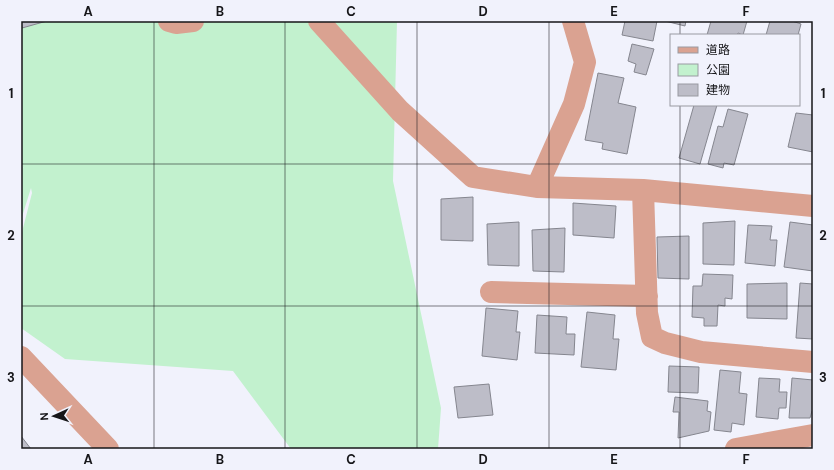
<svg xmlns="http://www.w3.org/2000/svg" width="834" height="470" font-family="'DM Sans','Noto Sans JP',sans-serif">
<style>
.green{fill:#c2f1ce}
.building{fill:#bdbdc8;stroke:#85868f}
.lines{fill:none;stroke-linecap:round;stroke-linejoin:round}
.minor{stroke:#daa291;stroke-width:22}
.grid{fill:none;stroke:#161619;stroke-width:1;stroke-opacity:0.55}
.neatline{fill:none;stroke:#161619;stroke-width:1.5}
.grid-label{font-size:13px;text-anchor:middle;font-weight:bold;fill:#161619}
</style>
<rect width="100%" height="100%" fill="#f1f2fc"/>
<path class="green" d="M21,21H397L393,181L441,408L438,449H291L233,371L65,359L21,328V236L32,193L31,188L21,220V164L24,169L21,162Z"/>
<path class="building" d="M21,21H47L22,28Z
M625,21H657L653,41L622,35Z
M665,21H686L685,26Z
M711,21H747L743,35L738,33L737,35H707Z
M770,21H792L801,24L798,35H766Z
M632,44L654,49L646,75L634,72L636,64L628,61Z
M598,73L624,78L618,103L636,107L627,154L602,149L603,143L585,140Z
M694,105H717L700,164L679,158Z
M728,109L748,114L734,165L724,163L723,168L708,164L718,126L723,127Z
M796,113L813,115V152L788,147Z
M473,197V241L441,240V199Z
M573,203L616,206L614,238L573,235Z
M735,221L734,265L703,264V223Z
M519,222V266L488,265L487,224Z
M790,222L813,225V271L784,267Z
M748,225L772,226L770,240H777L775,266L745,263Z
M565,228L564,272L533,271L532,230Z
M689,236V279L658,278L657,237Z
M703,274L733,275L732,299L725,298V306L718,305L717,326H704V318L692,317L693,286H702Z
M787,283V319L747,318V284Z
M800,283L813,284V339L796,338Z
M486,308L518,311L516,332H520L517,360L482,356Z
M587,312L615,315L613,339H619L616,370L581,367Z
M537,315L567,317L566,334H575L574,355L535,353Z
M669,366L699,367L698,393L668,392Z
M720,370L741,372L739,393L747,394L744,425L732,423L731,432L714,430Z
M759,378L780,379L779,392H787L786,408H779L778,419L756,417Z
M792,378L813,380V412L812,411L810,418H789Z
M489,384L493,415L458,418L454,387Z
M675,397L708,401L707,411L711,412L709,431L678,438L679,412H673Z
M21,436L31,449H21Z"/>
<g class="lines">
<path class="minor" d="M169,21L176,23L193,21
M319,21L400,111L473,177L537,187L643,190L813,206
M537,187L574,104L585,62L573,21
M643,190L647,313L652,337L665,343L701,352L813,362
M491,292L647,296
M21,357L108,449
M736,449L813,435"/>
</g>
<path class="grid" d="M154,21V449M285,21V449M417,21V449M549,21V449M680,21V35M680,105V449M21,164H813M21,306H813"/>
<rect width="834" height="470" fill="none" stroke="#f1f2fc" stroke-width="44"/>
<rect x="670" y="34" width="130" height="72" fill="#f1f2fc" stroke="#999aa1"/>
<rect x="678" y="47" width="20" height="6" fill="#daa291" stroke="#999aa1"/>
<text x="706" y="54" font-size="12" fill="#161619">道路</text>
<rect x="678" y="64" width="20" height="12" fill="#c2f1ce" stroke="#999aa1"/>
<text x="706" y="74" font-size="12" fill="#161619">公園</text>
<rect x="678" y="84" width="20" height="12" fill="#bdbdc8" stroke="#999aa1"/>
<text x="706" y="94" font-size="12" fill="#161619">建物</text>
<g transform="translate(54 416) rotate(267)" stroke="#f1f2fc" stroke-width="3" paint-order="stroke">
<path d="M0-3L7 15L0 10L-7 15Z" fill="#161619"/>
<text y="-6" font-size="11" font-weight="bold" text-anchor="middle" fill="#161619">N</text>
</g>
<rect x="22" y="22" width="790" height="426" class="neatline"/>
<g class="grid-label">
<text x="88" y="16">A</text>
<text x="220" y="16">B</text>
<text x="351" y="16">C</text>
<text x="483" y="16">D</text>
<text x="614" y="16">E</text>
<text x="746" y="16">F</text>
<text x="11" y="98">1</text>
<text x="823" y="98">1</text>
<text x="11" y="240">2</text>
<text x="823" y="240">2</text>
<text x="11" y="382">3</text>
<text x="823" y="382">3</text>
<text x="88" y="464">A</text>
<text x="220" y="464">B</text>
<text x="351" y="464">C</text>
<text x="483" y="464">D</text>
<text x="614" y="464">E</text>
<text x="746" y="464">F</text>
</g>
</svg>
